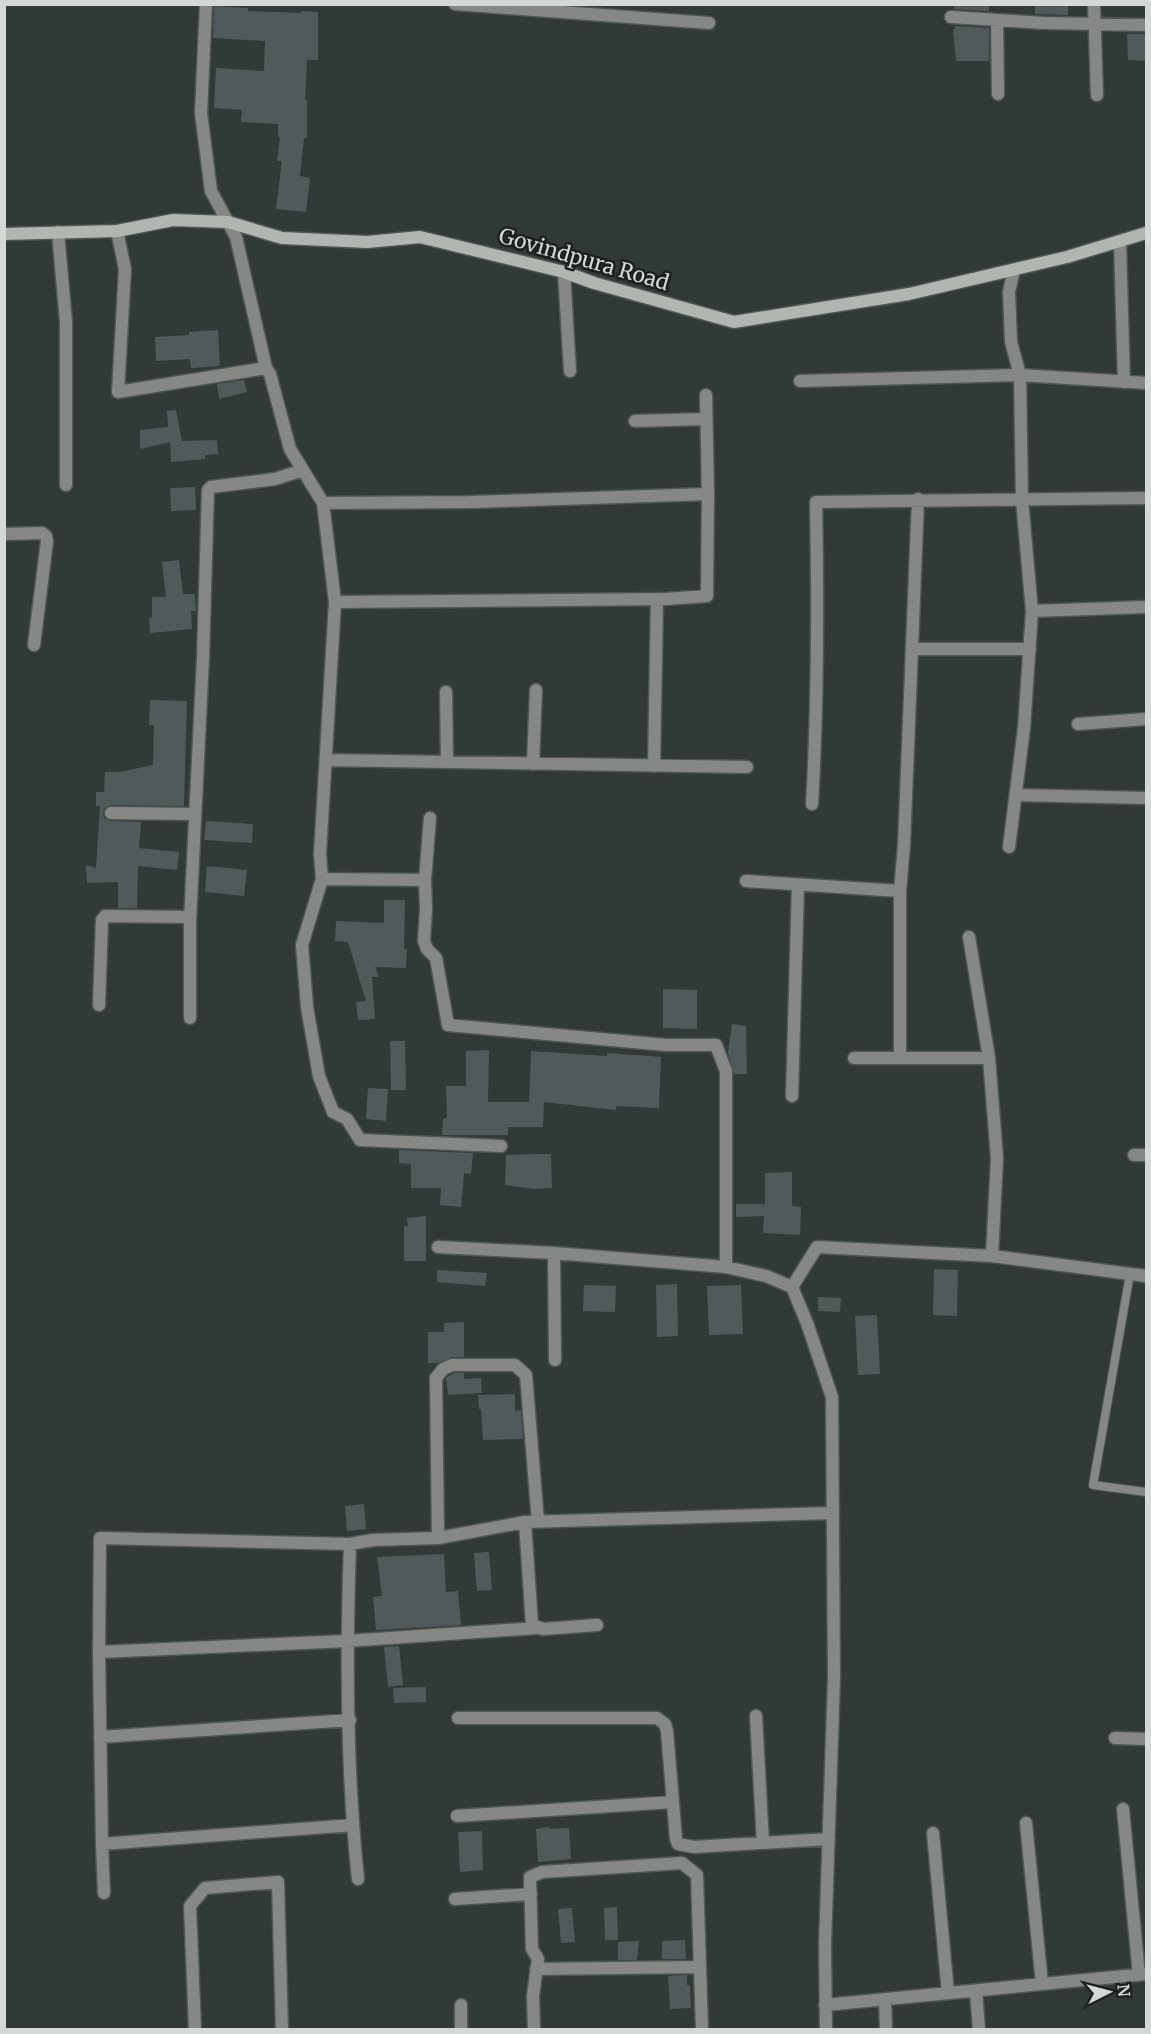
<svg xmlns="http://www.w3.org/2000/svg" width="1151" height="2034" font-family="Merriweather,serif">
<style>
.building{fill:#505a5a}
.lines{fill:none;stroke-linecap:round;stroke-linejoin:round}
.lane-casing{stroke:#4e5753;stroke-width:10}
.street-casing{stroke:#4e5753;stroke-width:15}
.secondary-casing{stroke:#4e5753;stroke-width:15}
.lane{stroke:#868885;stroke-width:8}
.street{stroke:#868885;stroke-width:12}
.secondary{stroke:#b2b6b1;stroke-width:12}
.labels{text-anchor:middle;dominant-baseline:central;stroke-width:5;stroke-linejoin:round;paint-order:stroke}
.street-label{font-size:21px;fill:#d4d9d7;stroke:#1c201e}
</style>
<rect width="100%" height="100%" fill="#313a36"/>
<path class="building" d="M954,4H989V11L954,9Z
M1035,4H1068V15L1035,14Z
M214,6L248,8V11L301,13V11L318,12V60H307L305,100H307V138H304L300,176L310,178L306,212L276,209L282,161H277L280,137H278V124L241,122L242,110L214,108L216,68L264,71L265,41L213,38Z
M955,26L989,28V61H956L953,29H955Z
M1127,34H1146V61L1128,60Z
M218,330L220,366L191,368L190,359L156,361L155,337L189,335V332Z
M244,380L247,392L219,399L217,384Z
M176,410L182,441L217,440L218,454L205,455V459L171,462L170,442L140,449V430L168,427L167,411Z
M195,487L196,510L171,511L170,488Z
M179,560L183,594H195L196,611H191L192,629L150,633L149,618L152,617V597H166L162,562Z
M150,700L187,701L184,806L111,805L104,808L103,813L104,818L110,821L141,822L139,848L179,852L177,870L138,866L137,908H118V882L87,883L86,865L96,868L100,806H96V792H104L105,772H120L153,765L154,725H149Z
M206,821L253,824L252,843L204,840Z
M207,866L247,870L244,896L205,892Z
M384,900H405L404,949H407L406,968L375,967L379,977H372L375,1019L358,1020L356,1002L366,1001L348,942L335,941L336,921L384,923Z
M663,989L697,990V1029L663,1028Z
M732,1024L746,1026L747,1074H734L728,1053Z
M390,1041H405L406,1090H391Z
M489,1050L488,1102H529L531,1051L607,1056V1053L661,1057L659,1108L616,1106V1110L544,1102L543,1127H508V1135H442L443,1119L447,1118L446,1086H466V1051Z
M368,1088L388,1089L386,1121L366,1119Z
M399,1150L473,1153L471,1174L464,1173L461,1207L440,1205L441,1188H411V1164L399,1163Z
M535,1154H551L552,1188L535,1189L505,1185L506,1155Z
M792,1172V1206L801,1207L800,1235L763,1233L764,1216L736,1217V1204H765V1173Z
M426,1216V1261H404V1226H408L407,1218Z
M934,1269L958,1270L957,1316L933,1315Z
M437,1270L487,1273L485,1286L437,1282Z
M677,1284L678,1336L657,1337L656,1285Z
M584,1285L616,1286L615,1312L583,1311Z
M741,1285L743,1334L709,1335L707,1286Z
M818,1297L841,1298L840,1312L818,1311Z
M877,1315L880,1374L858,1375L855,1316Z
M464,1322V1357H452L438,1363H428V1332H444V1323Z
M454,1373H464V1379L481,1378L482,1393L448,1395L446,1378Z
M515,1394V1411L521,1410L523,1439L483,1440L481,1409H479L478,1395Z
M364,1504L366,1529L347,1531L345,1506Z
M489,1552L492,1590L477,1591L474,1553Z
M444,1554L446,1592L458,1591L461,1625L376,1630L373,1597L382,1596L377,1557Z
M399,1646L403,1685L388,1687L384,1647Z
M426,1687V1702L394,1703L393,1688Z
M550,1827V1829L569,1828L571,1859L538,1862L536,1829Z
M482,1831L483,1870L460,1872L458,1832Z
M617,1907L618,1940H605L604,1908Z
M572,1908L575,1942L561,1943L558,1909Z
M685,1940L686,1959H662V1941Z
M639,1941L637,1960H618V1942Z
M687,1975V1985H690L691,2008L670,2009L668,1976Z"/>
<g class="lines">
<defs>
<path id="lane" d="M1130,1274L1093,1485L1146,1492"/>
<path id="street" d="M206,4L201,113L211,191L236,237L266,368L270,374L290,449L323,503L335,602L320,854L322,879L425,880L426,909L424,941L427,949L436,958L448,1025L666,1045H716L726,1071V1267L766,1276L792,1287L807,1323L832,1397L834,1678L825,1945L826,2030
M455,4L709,23
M1094,4L1097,95
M951,17L1044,23L1146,25
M997,20L998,94
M117,231L125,269L118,392L266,368
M58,232L66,322V485
M1120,242L1124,382
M564,272L570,371
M800,381L1020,375L1146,383
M635,421L706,419
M323,503L470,502L708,494
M4,534L42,533L46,536L47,541L34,645
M335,602L666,599L707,596L708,494L706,395
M1032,611L1146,607
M912,649H1030
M446,692L447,761
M1078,724L1146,719
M327,760L747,767
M533,764L536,690
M654,766L657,599
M1016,795L1146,798
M812,804C818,703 818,603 816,502L1146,498
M111,813L195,814
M1009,847L1024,728L1032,611L1022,500L1020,375L1011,342L1009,292L1014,270
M322,879L302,945L307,1007L319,1076L333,1112L347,1119L360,1140L501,1146
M425,880L430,818
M746,881L900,891
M969,937L989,1058
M99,1005L102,920L105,916L190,917
M190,1018V921L203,658L208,490L211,487L275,479L303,470
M854,1058H989L997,1158L992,1256
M900,1058V891L904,845L918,499
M792,1096L798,885
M1134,1155H1146
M438,1247L554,1253L726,1267
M554,1253L555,1360
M792,1287L817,1247L992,1256L1146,1276
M525,1522L532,1625L543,1629L597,1625
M438,1538L436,1378L443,1369L452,1365H515L526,1375L538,1522
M350,1544C346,1655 346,1768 358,1879
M99,1652L347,1641L536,1628
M756,1716L763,1843
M458,1718H657L665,1724L667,1731L676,1839L678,1844L694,1847L829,1839
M100,1737L350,1720
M1115,1738L1146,1739
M1123,1809L1139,1975
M457,1816L673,1802
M1026,1823L1042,1984
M353,1825L102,1844L99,1652L100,1538L350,1544L373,1540L438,1538L525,1522L833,1513
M933,1833L948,1993
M102,1844L104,1893
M455,1899L531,1894
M536,1969L700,1967
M976,1991L979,2030
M885,1999L886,2030
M461,2005V2030
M825,2005L1146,1974
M195,2030L190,1906L205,1888L278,1882L282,2030
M534,2030L533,1996L538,1959L532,1949L530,1877L542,1872L682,1863L697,1875L702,2030"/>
<path id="secondary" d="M4,234L117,231L173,220L228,222L282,238L367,242L420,237L564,272L594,283L734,322L909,294L1067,257L1146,233"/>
</defs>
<use href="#lane" class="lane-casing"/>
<use href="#street" class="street-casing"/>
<use href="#secondary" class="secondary-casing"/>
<use href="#lane" class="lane"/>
<use href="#street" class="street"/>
<use href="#secondary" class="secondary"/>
</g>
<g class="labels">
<g class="street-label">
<text transform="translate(584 259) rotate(16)">Govindpura Road</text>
</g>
</g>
<rect width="1151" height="2034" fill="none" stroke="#d4d9d7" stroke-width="12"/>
<g transform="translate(1109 1992) rotate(84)" stroke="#1c201e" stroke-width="4.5" paint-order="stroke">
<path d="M0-4.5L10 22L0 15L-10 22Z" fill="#d4d9d7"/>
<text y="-9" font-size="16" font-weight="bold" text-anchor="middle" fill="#d4d9d7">N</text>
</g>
</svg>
